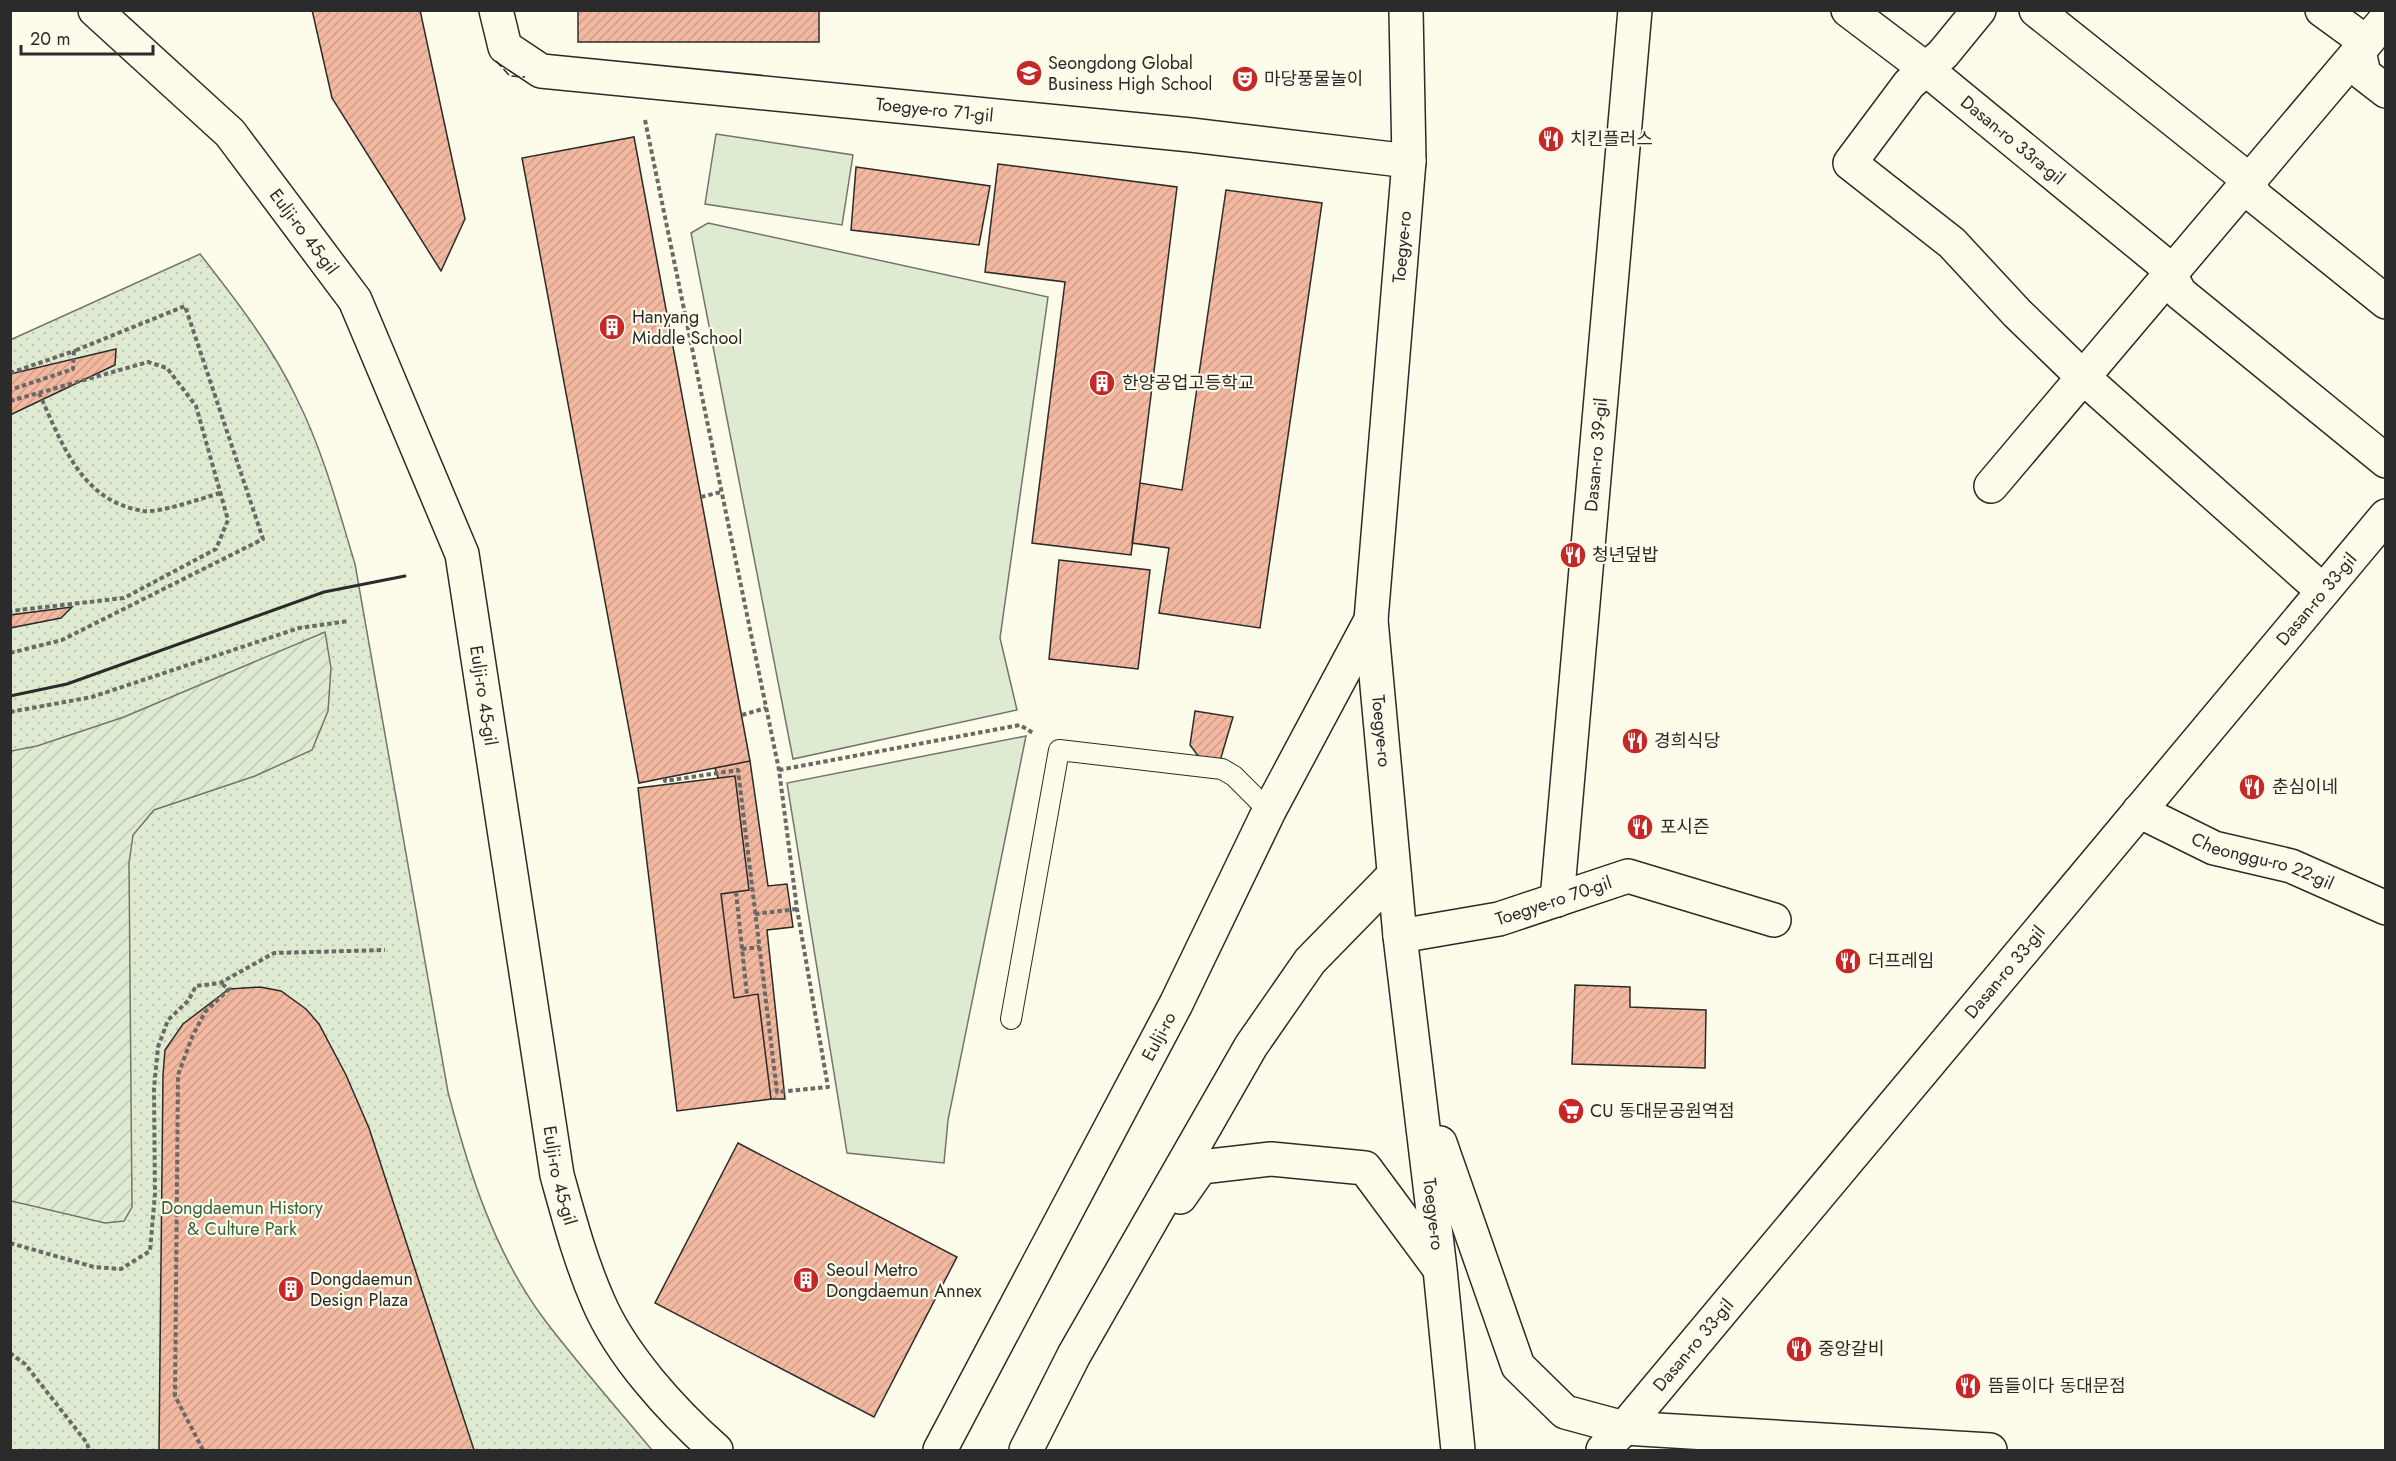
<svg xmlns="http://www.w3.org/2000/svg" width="2396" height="1461" font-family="Jost,'Noto Sans KR',sans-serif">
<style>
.grass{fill:#deebd1;stroke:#74746e;stroke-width:1.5}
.park{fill:url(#park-dots);stroke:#74746e;stroke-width:1.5}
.garden{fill:url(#garden-furrows);stroke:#74746e;stroke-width:1.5}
.building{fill:url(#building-hatch);stroke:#2b2b2b;stroke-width:1.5}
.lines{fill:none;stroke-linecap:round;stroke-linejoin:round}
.lane-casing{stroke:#2b2b2b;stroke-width:22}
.street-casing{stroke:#2b2b2b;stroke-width:36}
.secondary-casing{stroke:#2b2b2b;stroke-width:36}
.primary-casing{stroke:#2b2b2b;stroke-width:36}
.path{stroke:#6a6964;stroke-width:4;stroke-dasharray:4.5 3;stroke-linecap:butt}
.lane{stroke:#fdfbea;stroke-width:20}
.street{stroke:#fdfbea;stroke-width:33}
.secondary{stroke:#fdfbea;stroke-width:33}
.primary{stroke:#fdfbea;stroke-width:33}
.fence{stroke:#2b2b2b;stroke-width:1.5;stroke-dasharray:8 3;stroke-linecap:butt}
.wall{stroke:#2b2b2b;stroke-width:3}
.labels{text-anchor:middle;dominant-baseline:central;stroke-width:4.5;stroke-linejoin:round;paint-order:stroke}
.poi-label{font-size:18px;fill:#2b2b2b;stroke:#fdfbea;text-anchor:start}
.street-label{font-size:18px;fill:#2b2b2b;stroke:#fdfbea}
.park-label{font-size:18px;fill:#34623c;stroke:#fdfbea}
</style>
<defs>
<pattern id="park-dots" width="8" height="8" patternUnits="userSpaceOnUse" patternTransform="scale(1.5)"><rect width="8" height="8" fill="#deebd1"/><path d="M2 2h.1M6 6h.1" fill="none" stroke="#bfcab4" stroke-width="1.8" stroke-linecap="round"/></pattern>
<pattern id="garden-furrows" width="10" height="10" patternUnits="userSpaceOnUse" patternTransform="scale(1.5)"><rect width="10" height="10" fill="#deebd1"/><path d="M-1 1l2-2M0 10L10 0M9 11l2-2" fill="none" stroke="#bfcab4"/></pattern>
<pattern id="building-hatch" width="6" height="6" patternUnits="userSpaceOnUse" patternTransform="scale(1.5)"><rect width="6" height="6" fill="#f2b8a0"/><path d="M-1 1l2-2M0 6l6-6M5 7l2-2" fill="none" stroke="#d09e8a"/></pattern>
</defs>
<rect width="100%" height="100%" fill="#fdfbea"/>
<path class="grass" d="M716,134L853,155L842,225L705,204Z
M708,223L1048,297L1000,638L1017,710L793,759L691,233Z
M1026,736L948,1120L944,1163L847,1153L787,783Z"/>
<path class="park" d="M200,254C236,300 272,346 297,399C323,451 338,508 355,564L448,1092C469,1172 494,1252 544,1319C578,1364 616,1407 652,1450H11L10,340Z"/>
<path class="garden" d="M325,632L331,668L328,711L312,750L255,776L154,810L133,835L129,863L132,1207L124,1221L105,1223L11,1201V751L37,746L124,717Z"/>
<path class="building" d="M312,10H420L465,219L441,271L332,98Z
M578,10H819V42H578Z
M634,137L750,761L639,783L522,158Z
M998,164L1177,187L1131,555L1032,543L1065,282L985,272Z
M856,167L990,186L979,245L851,230Z
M1226,190L1322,203L1260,628L1159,613L1169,548L1132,543L1140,483L1182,490Z
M116,349L115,365L10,415V374Z
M1059,560L1150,570L1138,669L1049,659Z
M72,607L61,618L10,628V615Z
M1195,711L1233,717L1220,761L1199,757L1190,745Z
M750,761L768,886L787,884L793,927L767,930L785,1099H771L758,994L734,998L721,894L749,890L735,776L718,778L715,768Z
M735,776L749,890L721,894L734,998L758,994L771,1099L677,1111L638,788Z
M1575,985L1630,987V1007L1706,1010L1705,1068L1572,1064Z
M260,987L281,991L306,1009L319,1024L346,1075L369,1128L474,1450H159L163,1075L165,1050L183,1024L229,989Z
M738,1143L957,1257L874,1417L655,1303Z"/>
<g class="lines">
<defs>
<path id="lane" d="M1011,1019L1059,750L1222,769L1234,776L1269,811"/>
<g id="street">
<path id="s1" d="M496,10L505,47L541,71L1191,135L1409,161"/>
<path id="s2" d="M1848,10L1926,69L2165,265L2180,293L2386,461"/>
<path d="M1979,10L1943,54L1909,84L1850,163L1952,243L2017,313L2084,378L2323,591"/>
<path d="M2036,10L2239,172L2257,198L2386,302"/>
<path d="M2322,10L2366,42"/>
<path d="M2359,51L2364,74L2386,91"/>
<path d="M1991,486L2386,19"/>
<path id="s3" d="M2139,811L2214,848L2291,866L2386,908"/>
<path id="s4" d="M1557,900L1635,10"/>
<path id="s5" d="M1400,936L1499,919L1628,876L1774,920"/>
<path id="s6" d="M1624,1428L2386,516"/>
</g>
<g id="secondary">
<path id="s7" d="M95,10L230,133L355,300L462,554L557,1175C569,1218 580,1260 598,1301C621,1355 672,1411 716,1450"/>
<path d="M1624,1428L1990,1450"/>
</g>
<g id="primary">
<path id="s8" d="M1406,10L1409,161L1371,620L1400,936L1440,1269L1458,1450"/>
<path d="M1440,1143L1518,1366L1565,1412L1624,1428L1603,1450"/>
<path d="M1180,1197L1201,1167L1271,1159L1365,1168L1439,1268"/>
<path id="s9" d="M940,1450L1176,1004L1269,811L1371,620"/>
<path d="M1026,1450L1074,1355L1251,1046L1310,961L1394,875"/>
</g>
</defs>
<use href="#lane" class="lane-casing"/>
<use href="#street" class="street-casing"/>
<use href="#secondary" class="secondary-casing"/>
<use href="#primary" class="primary-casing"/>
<path class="path" d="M645,120L779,770L797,909L828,1087L777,1092L738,770L665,781V778
M10,373L74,351L73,369L10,390
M39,393C62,443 81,502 144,511C160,513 203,498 220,493
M10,401L148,362L167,368L196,406L228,520L216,549L124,598L10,611
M701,497L721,492
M10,653L62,640L263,539L185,306L74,351
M10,712L92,697L299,628L349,621
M742,715L766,708
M779,770L1020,725L1033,733
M736,892L747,995
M755,914L797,909
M742,949L760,947
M10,1243L94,1267L121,1269L150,1251L155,1194L154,1088L158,1047L168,1020L188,1001L196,986L220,983L274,953L385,950
M10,1353L25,1364L87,1443L89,1450
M203,1450L175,1396L178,1075L192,1037L205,1012L229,989L220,983"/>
<use href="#lane" class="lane"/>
<use href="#street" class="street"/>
<use href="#secondary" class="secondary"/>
<use href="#primary" class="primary"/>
<path class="fence" d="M496,61L510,76L525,77"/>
<path class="wall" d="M10,696L67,684L324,592L405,576"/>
</g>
<defs>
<symbol id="school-disc" viewBox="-11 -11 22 22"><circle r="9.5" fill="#c62828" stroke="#fdfbea"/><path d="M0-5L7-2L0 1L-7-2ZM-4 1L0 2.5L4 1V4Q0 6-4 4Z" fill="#fff"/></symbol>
<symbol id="theatre-disc" viewBox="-11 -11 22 22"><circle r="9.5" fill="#c62828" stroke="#fdfbea"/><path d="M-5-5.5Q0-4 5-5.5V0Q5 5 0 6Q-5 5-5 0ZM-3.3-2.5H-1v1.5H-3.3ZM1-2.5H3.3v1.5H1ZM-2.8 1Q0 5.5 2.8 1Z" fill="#fff"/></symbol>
<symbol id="restaurant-disc" viewBox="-11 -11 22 22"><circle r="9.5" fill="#c62828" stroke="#fdfbea"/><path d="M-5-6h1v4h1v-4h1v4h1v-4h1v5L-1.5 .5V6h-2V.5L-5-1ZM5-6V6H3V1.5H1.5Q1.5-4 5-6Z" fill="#fff"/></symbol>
<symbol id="building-disc" viewBox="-11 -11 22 22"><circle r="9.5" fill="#c62828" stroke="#fdfbea"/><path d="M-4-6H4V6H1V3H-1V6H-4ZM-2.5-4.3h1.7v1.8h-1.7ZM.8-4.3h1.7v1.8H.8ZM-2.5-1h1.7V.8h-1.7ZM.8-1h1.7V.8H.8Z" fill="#fff"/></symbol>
<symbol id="supermarket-disc" viewBox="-11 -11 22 22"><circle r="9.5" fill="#c62828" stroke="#fdfbea"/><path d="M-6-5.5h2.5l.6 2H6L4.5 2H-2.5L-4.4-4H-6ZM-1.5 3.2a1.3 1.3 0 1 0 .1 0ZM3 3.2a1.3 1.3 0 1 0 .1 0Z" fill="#fff"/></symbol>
</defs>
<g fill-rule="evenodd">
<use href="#school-disc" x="1014" y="58" width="30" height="30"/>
<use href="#theatre-disc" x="1230" y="64" width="30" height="30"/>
<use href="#restaurant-disc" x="1536" y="124" width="30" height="30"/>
<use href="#building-disc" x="597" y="312" width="30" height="30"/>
<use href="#building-disc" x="1087" y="368" width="30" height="30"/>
<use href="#restaurant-disc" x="1558" y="540" width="30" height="30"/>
<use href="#restaurant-disc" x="1620" y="726" width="30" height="30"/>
<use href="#restaurant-disc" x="2237" y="772" width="30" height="30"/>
<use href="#restaurant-disc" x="1625" y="812" width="30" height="30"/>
<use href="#restaurant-disc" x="1833" y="946" width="30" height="30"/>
<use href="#supermarket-disc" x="1556" y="1096" width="30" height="30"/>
<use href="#building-disc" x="791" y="1265" width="30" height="30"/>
<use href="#building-disc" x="276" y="1274" width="30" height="30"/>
<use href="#restaurant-disc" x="1784" y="1334" width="30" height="30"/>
<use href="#restaurant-disc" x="1953" y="1371" width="30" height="30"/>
</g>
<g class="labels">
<g class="poi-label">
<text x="1048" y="63">Seongdong Global<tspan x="1048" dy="21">Business High School</tspan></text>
<text x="1264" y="79">마당풍물놀이</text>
<text x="1570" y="139">치킨플러스</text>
<text x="632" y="317">Hanyang<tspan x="632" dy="21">Middle School</tspan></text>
<text x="1122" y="383">한양공업고등학교</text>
<text x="1592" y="555">청년덮밥</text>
<text x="1654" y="741">경희식당</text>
<text x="2272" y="787">춘심이네</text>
<text x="1660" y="827">포시즌</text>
<text x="1868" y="961">더프레임</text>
<text x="1590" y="1111">CU 동대문공원역점</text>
<text x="826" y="1270">Seoul Metro<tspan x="826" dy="21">Dongdaemun Annex</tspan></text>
<text x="310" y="1279">Dongdaemun<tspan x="310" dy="21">Design Plaza</tspan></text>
<text x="1818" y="1349">중앙갈비</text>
<text x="1988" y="1386">뜸들이다 동대문점</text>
</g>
<g class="street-label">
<text stroke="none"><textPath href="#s1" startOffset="477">Toegye-ro 71-gil</textPath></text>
<text stroke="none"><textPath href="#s2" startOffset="210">Dasan-ro 33ra-gil</textPath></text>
<text stroke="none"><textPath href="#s7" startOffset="306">Eulji-ro 45-gil</textPath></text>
<text transform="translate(1402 247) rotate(-85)">Toegye-ro</text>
<text stroke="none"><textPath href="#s4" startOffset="447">Dasan-ro 39-gil</textPath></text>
<text stroke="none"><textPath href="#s6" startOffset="1080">Dasan-ro 33-gil</textPath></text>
<text stroke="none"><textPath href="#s7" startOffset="810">Eulji-ro 45-gil</textPath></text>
<text stroke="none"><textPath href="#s8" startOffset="723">Toegye-ro</textPath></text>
<text stroke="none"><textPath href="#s3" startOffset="134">Cheonggu-ro 22-gil</textPath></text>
<text stroke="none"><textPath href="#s5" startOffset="158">Toegye-ro 70-gil</textPath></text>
<text stroke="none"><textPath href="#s6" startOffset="594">Dasan-ro 33-gil</textPath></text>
<text stroke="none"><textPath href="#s9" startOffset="468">Eulji-ro</textPath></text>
<text stroke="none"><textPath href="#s7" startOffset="1296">Eulji-ro 45-gil</textPath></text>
<text stroke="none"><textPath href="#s8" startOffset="1209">Toegye-ro</textPath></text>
<text stroke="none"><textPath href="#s6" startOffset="108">Dasan-ro 33-gil</textPath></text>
</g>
<g class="park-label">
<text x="242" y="1208">Dongdaemun History<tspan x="242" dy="21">&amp; Culture Park</tspan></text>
</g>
</g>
<rect width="2396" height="1461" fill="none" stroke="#2b2b2b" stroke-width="24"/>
<path d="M21 45v9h132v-9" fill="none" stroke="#2b2b2b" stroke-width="3"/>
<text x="30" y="45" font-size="18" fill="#2b2b2b" stroke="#fdfbea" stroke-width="4.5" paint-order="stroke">20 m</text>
</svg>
